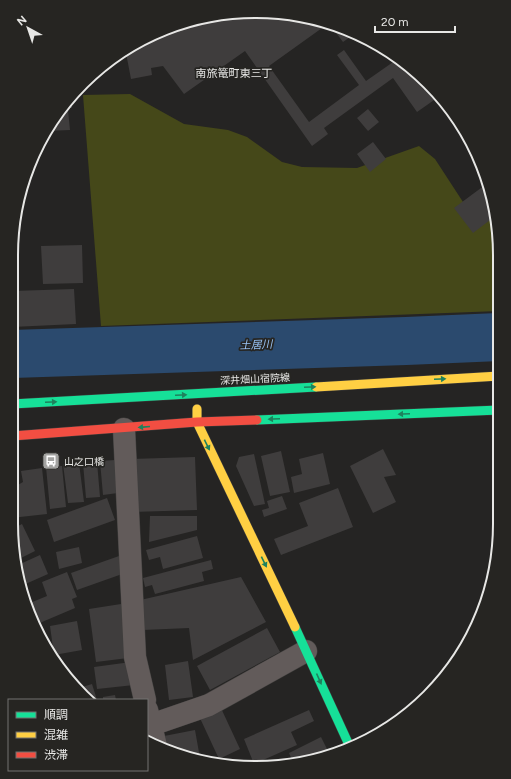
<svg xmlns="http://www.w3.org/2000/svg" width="511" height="779" font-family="Figtree,'Noto Sans JP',sans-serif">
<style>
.forest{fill:#454819}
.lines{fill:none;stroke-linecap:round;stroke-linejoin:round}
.river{stroke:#2b4a6e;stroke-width:48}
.building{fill:#3f3d3d}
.street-casing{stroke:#403f3e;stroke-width:23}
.fast-casing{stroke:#403f3e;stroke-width:10}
.slow-casing{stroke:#403f3e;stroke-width:10}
.jam-casing{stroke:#403f3e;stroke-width:10}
.street{stroke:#625b5a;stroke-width:22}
.fast{stroke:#16e098;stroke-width:9}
.slow{stroke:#ffcf43;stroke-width:9}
.jam{stroke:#f24e42;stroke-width:9}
.oneway{fill:#1e825d}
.labels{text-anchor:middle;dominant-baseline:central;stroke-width:3.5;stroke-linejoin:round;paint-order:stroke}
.street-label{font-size:10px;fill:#e7e7e5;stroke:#262522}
.poi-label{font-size:10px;fill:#e7e7e5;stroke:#262522;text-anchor:start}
.neighbourhood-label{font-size:11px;fill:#e7e7e5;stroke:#262522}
.water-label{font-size:11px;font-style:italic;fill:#98c3f5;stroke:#262522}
.rim{fill:none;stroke:#e7e7e5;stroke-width:2}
</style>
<rect width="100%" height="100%" fill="#252423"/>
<path class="forest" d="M130,94L184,124L228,130L247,137L282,162L302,167L357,168L419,146L435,159L463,202L494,221L499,240V311L101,326L83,95Z"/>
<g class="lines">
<path class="river" d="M12,354L406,341L499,337"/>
</g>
<path class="building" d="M240,12L329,23L269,66L309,122L359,85L337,55L344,50L366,81L396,60L417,72L437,98L417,112L393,78L324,128L328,134L312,146L245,51L184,94L163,66L151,68L152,75L131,79L126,53L148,36Z
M339,27L353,35L343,42L334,30Z
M71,96L72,108H62Z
M368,109L379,122L368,131L357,118Z
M68,110L70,130L47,131L61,111Z
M373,142L386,159L370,172L357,154Z
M485,185L494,217L473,233L454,208Z
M82,245L83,283L43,284L41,246Z
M74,289L76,324L12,327L13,291Z
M383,449L396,475L384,477L396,502L373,513L350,466Z
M281,451L290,492L270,496L261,456Z
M323,453L330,484L294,493L291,477L302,474L299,459Z
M254,454L265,504L254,506L236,466L239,457Z
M195,457L197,510L132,512L131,459Z
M115,460L118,493L103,495L100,461Z
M97,462L100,497L86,498L83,463Z
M79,463L84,502L68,503L63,464Z
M62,466L66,507L50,509L46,467Z
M42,468L47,514L11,518V489L23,482L21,471Z
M338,488L353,527L281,555L274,539L308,526L299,503Z
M282,496L287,509L264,517L262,510L269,508L267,501Z
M107,498L115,520L54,542L47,520Z
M150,516H197V530L149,542Z
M22,524L35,551L17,560L12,529Z
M197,536L203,558L163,569L160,557L149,560L146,550Z
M79,547L82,563L59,569L56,552Z
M40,555L48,574L21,586L18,565Z
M119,556L125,573L77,590L71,573Z
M211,560L213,569L202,572L204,581L155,594L152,585L145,587L143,578Z
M67,572L77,597L72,599L75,608L35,625L25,605L47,596L42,582Z
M241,577L266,622L193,660L189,628L143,630L136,601Z
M121,604L128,658L96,662L89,609Z
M77,621L82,650L54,655L50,626Z
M267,628L280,652L210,690L197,666Z
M188,661L193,697L169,700L165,665Z
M131,662L134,685L97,689L94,667Z
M92,684L97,700H90L79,688Z
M115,695L116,700H103V697Z
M220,706L240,749L219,759L199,716Z
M309,710L314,721L291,732L297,745L254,764L244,739Z
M195,730L200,758L162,749L159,737Z
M321,737L330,755L319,760L293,762L289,753Z
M244,760L246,767L231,765Z"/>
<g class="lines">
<defs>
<path id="street" d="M124,429L135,657L145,700
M147,710L156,746
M151,725L209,705L306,651"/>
<path id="fast" d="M12,404L316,387
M257,420L499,410
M295,627L350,747"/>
<path id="slow" d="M316,387L499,376
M197,409V422L295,627"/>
<path id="jam" d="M12,436L197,422L257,420"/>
</defs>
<use href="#street" class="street-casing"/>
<use href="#fast" class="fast-casing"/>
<use href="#slow" class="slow-casing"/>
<use href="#jam" class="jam-casing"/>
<use href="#street" class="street"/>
<use href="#fast" class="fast"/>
<use href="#slow" class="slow"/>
<use href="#jam" class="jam"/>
</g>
<defs><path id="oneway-solid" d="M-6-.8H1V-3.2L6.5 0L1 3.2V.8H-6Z"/></defs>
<g class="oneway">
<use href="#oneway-solid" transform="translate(440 379) rotate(-3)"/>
<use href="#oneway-solid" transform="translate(310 387) rotate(-3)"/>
<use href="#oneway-solid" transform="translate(181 395) rotate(-3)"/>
<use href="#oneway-solid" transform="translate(51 402) rotate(-3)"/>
<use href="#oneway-solid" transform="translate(404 414) rotate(178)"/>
<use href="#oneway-solid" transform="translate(274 419) rotate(178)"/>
<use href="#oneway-solid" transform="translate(144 427) rotate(175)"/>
<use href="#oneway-solid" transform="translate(207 445) rotate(64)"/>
<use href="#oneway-solid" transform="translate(264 562) rotate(64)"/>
<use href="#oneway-solid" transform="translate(319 679) rotate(66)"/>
</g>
<defs>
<symbol id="bus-square" viewBox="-11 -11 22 22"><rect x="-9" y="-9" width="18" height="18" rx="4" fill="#a3a3a1" stroke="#262522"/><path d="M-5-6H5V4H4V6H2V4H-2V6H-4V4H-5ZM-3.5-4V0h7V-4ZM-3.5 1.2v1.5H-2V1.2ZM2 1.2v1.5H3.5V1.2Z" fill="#fff"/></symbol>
</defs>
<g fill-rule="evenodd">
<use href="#bus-square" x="41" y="451" width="20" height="20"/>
</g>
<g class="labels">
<g class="street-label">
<text transform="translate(255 379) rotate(-3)">深井畑山宿院線</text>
</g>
<g class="poi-label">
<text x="64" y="461">山之口橋</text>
</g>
<g class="neighbourhood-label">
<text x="234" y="73">南旅篭町東三丁</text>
</g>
<g class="water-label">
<text transform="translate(256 345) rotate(-2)">土居川</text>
</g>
</g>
<path d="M0 0H511V779H0ZM255 18H256A237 237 0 0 1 493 255V524A237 237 0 0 1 256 761H255A237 237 0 0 1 18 524V255A237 237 0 0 1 255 18Z" fill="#262522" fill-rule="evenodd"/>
<path class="rim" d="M255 18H256A237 237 0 0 1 493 255V524A237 237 0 0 1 256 761H255A237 237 0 0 1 18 524V255A237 237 0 0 1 255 18Z"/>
<rect x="8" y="699" width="140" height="72" fill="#262522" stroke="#737370"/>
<rect x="16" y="712" width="20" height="6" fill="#16e098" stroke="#737370"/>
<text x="44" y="719" font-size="12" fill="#e7e7e5">順調</text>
<rect x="16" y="732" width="20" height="6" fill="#ffcf43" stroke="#737370"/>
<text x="44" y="739" font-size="12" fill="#e7e7e5">混雑</text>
<rect x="16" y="752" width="20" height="6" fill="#f24e42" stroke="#737370"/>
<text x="44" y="759" font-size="12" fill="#e7e7e5">渋滞</text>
<g transform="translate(28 28) rotate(320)" stroke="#262522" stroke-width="3" paint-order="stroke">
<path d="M0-3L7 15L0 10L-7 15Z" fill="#e7e7e5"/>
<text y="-6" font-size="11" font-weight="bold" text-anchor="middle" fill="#e7e7e5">N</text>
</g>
<path d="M375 26v6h80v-6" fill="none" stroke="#e7e7e5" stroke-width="2"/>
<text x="381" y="26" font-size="12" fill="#e7e7e5" stroke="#262522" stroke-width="3" paint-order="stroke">20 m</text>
</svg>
